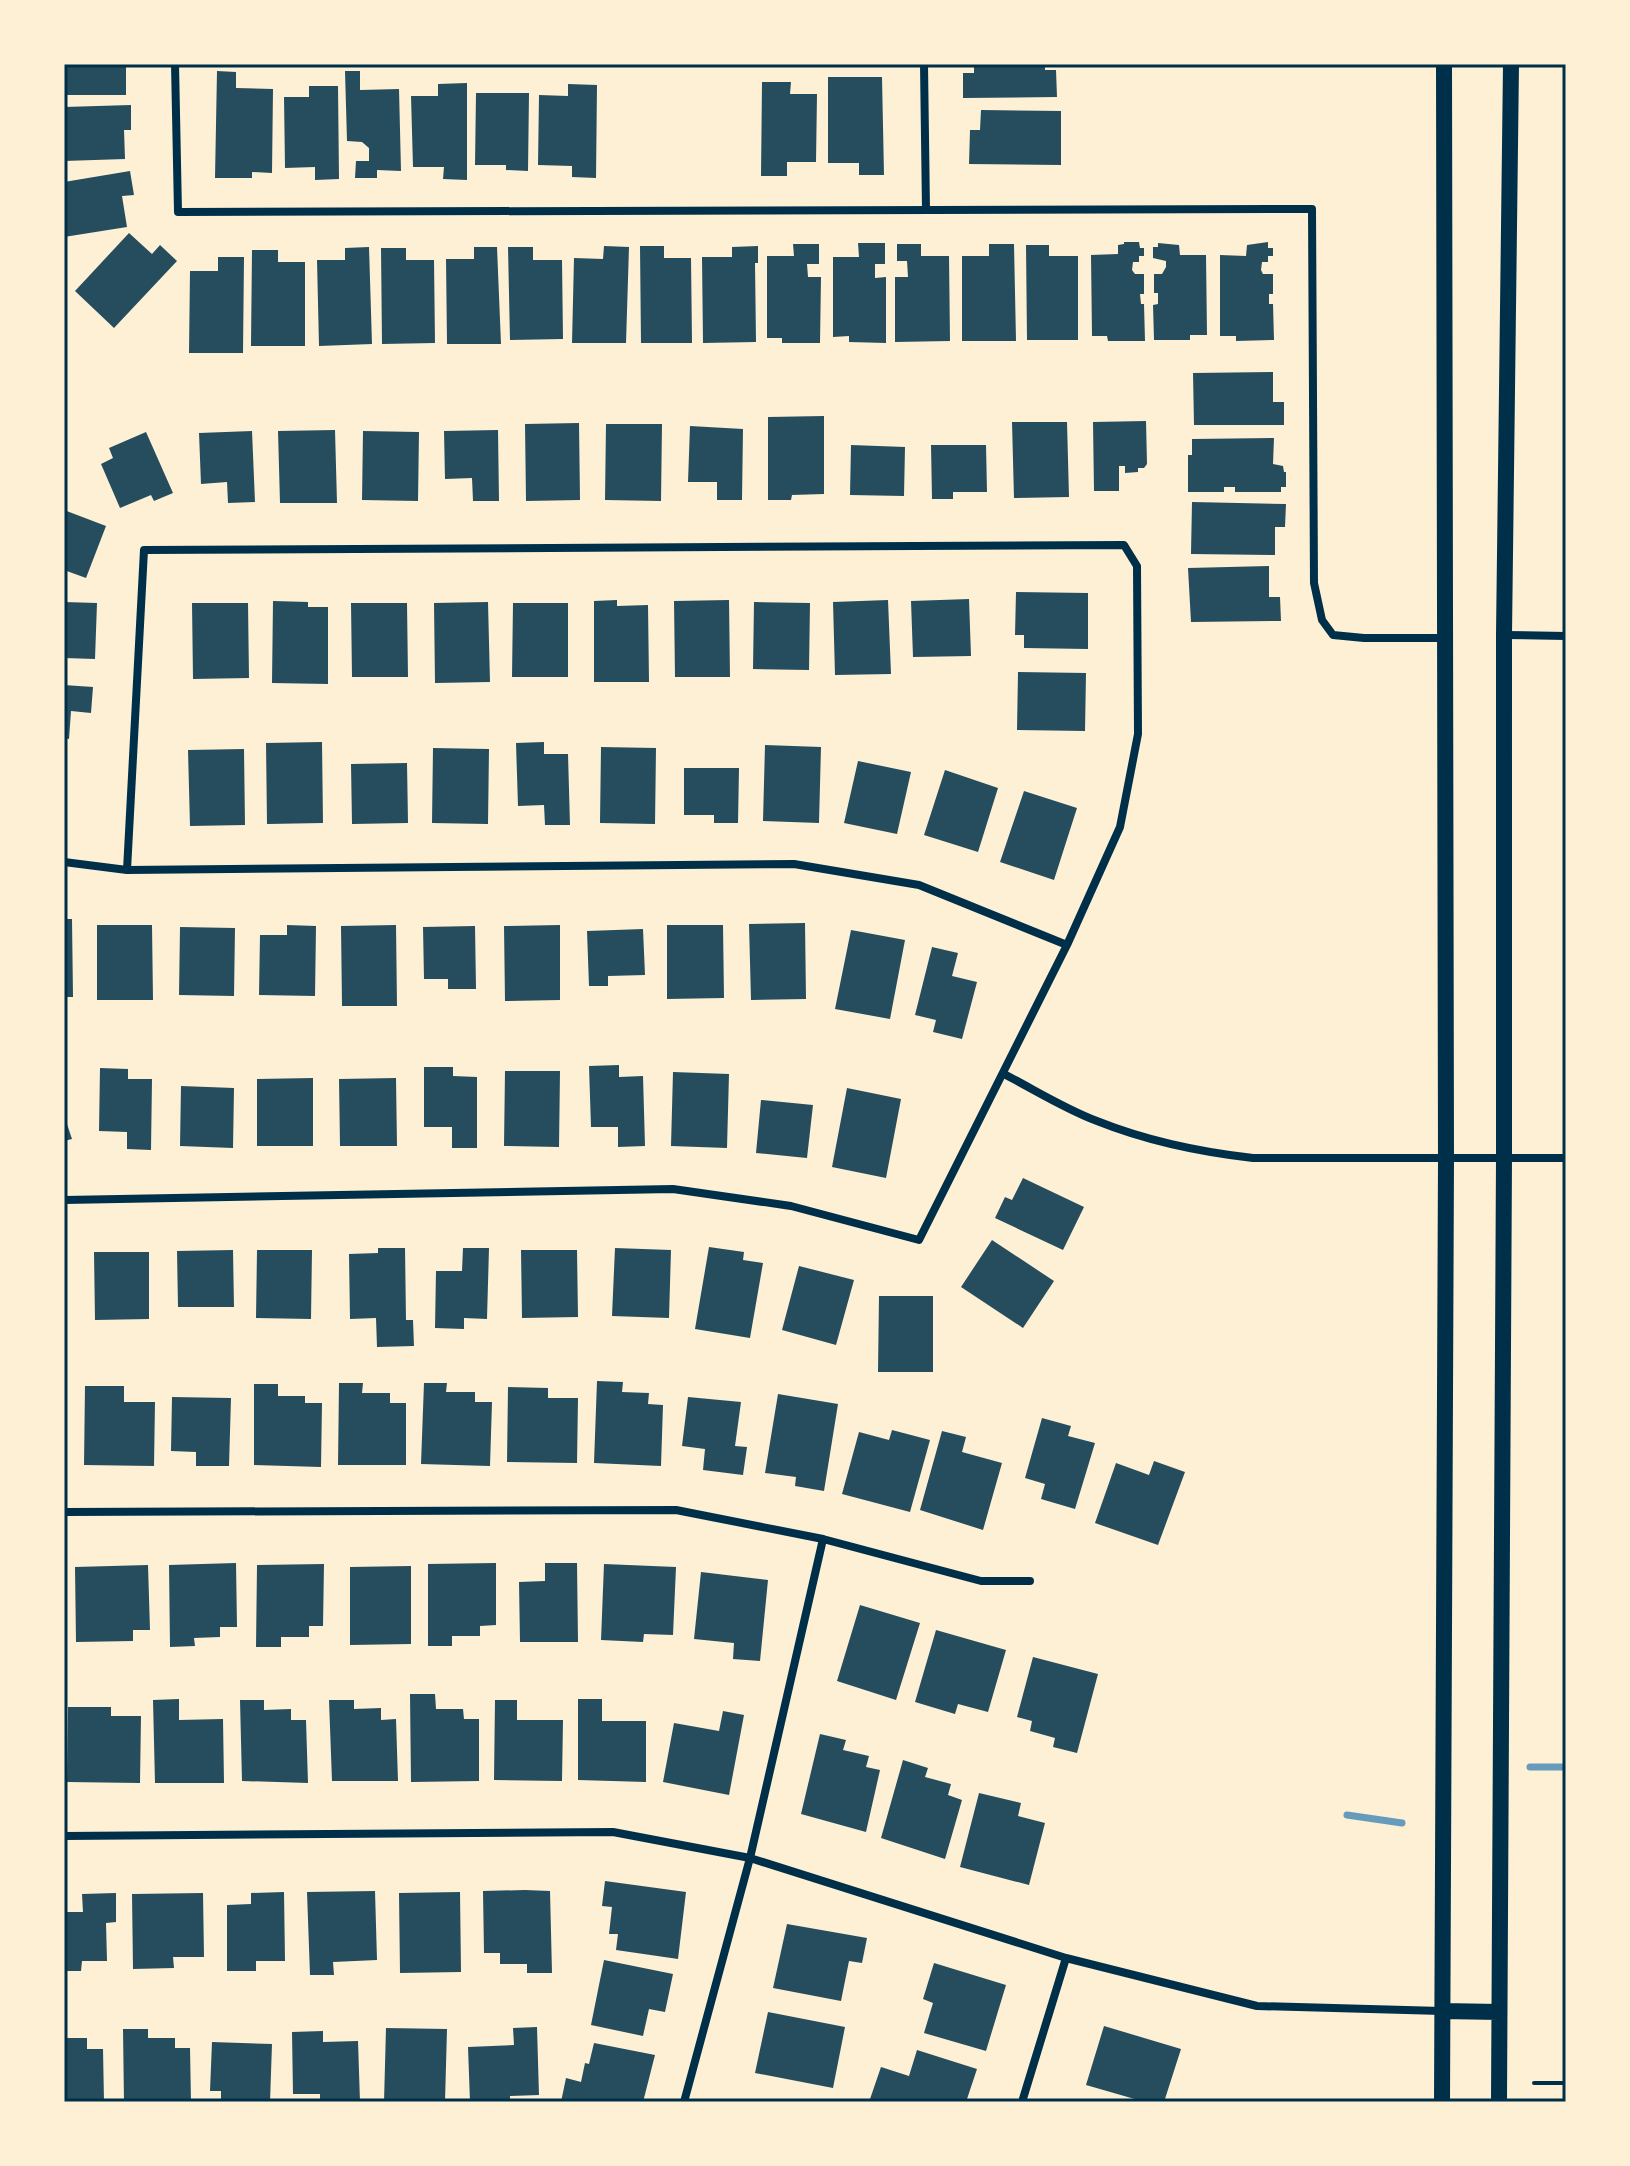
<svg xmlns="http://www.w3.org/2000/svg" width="1630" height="2166" font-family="Poppins,sans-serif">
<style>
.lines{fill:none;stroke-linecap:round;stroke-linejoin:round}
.stream{stroke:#669bbc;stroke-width:7}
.building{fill:#264d5e}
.path{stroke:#003049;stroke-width:4}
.minor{stroke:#003049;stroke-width:8}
.secondary{stroke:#003049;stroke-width:16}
.neatline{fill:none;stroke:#003049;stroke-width:3}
</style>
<rect width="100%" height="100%" fill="#fdf0d5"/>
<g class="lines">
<path class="stream" d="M1530,1767H1566
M1347,1815L1402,1823"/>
</g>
<path class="building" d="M64,64H126V95H64Z
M974,64H1045V70H1056L1057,97L963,98V73H974Z
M217,71L236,72V88L273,89L272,173L252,172V178H215Z
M345,71H360V90L399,89L401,171L377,170V178H355L356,161H369V148L362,142L347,141Z
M828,77H882L884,175H859V163H828Z
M762,82H791L790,94H817L816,162H787V176H761Z
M467,83V180L443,179L444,167H413L411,96H438V84Z
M568,84L597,85L596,178L572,177V166L538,165L539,95L568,96Z
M309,86H338L339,179L315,180V167L285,168L284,97H309Z
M476,93H529L528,171L506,170V165H475Z
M131,105V130H124L125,159L64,161V107Z
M981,110L1061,111V165L969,164L970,130H980Z
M130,171L134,195L122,196L127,227L64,237V182Z
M129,233L152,254L160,245L177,261L114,328L75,291Z
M1124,242H1139L1140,248H1144V256H1139V262H1133L1132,270L1135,274H1144V294H1140L1141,304H1144L1145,341H1108L1107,336H1092L1091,255L1118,254V245L1124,244Z
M1268,242V248H1273V256H1268V262H1262L1261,270L1263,274H1273V294H1269V304H1273L1274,340L1236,341V336H1220V255L1246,256L1247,245Z
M858,243H885V264H875V278L886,277V343L849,342V336L833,337V257H859Z
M1158,243L1179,245L1180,255H1206L1207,335H1190V340H1154L1153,305L1158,304V293H1154V274H1162L1166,267V261L1153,258V247H1158Z
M793,244H819V264H807L808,277H821L820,343H782V338H767V256H794Z
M897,244H921V256H949L950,341L895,342V277H908L907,261H897Z
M989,244H1014L1016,341H962V256H989Z
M1026,245H1049V256H1078V340H1027Z
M604,246L629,247L626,343H572L574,258L603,259Z
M640,246H664V258H691L692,343H641Z
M758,246V263H755L756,342L703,343L702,257H732V247Z
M369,247L372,344L319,346L317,260H345V248Z
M474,247H497L501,344H447L446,259H474Z
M508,247H533V260H562L563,339L510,340Z
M381,248H406V260H434L435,343L382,344Z
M252,250H278V262H305V346H251Z
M218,257H244L243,353H189L190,271H218Z
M1273,372V402H1284V425H1194L1193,373Z
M824,416V494L792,495L791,500H768V417Z
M1146,421L1147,464L1144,468H1138V472L1125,473V466H1119V491H1094L1093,422Z
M1012,422H1067L1069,497L1014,498Z
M579,423L580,500L526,501L525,424Z
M606,424H662L661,501L605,500Z
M690,426L743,429L742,500H717V482H688Z
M335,430L337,503H280L278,431Z
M498,430L499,501H473L472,478L445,479L444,431Z
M252,431L255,502L228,503L227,482L201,484L199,433Z
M363,431L419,432L418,501L362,500Z
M146,432L173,493L154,501L151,495L120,508L101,464L113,458L109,448Z
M1274,438L1273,464L1283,466L1284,472H1286V487H1281V492H1235V487H1224V492H1188V455H1192V439Z
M851,445L905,447L904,496L850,495Z
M931,445H986L987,492H953V499H932Z
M1192,502L1286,504L1285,527H1275V555L1191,554Z
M64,510L106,526L86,578L64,570Z
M1269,566V597H1280L1281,621L1191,622L1188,568Z
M1016,592L1088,593V649L1024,648V635H1015Z
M969,599L971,656L913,657L911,601Z
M617,600V606L648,605L649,682H594V601Z
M729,600L730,677H675L674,601Z
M888,600L891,674L835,675L833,602Z
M273,601L308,602V607H328V684L272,683Z
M64,602L97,603L95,659L64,658Z
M488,602L490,682L435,683L434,603Z
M754,602L810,603L809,670L753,669Z
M192,603H248L249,678L193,679Z
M351,603H407L408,677H352Z
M513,603H568V677H512Z
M1018,672L1086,673L1085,731L1017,730Z
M64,685L93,687L91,713L71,711L69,739L64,738Z
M322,742L323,823L267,824L266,743Z
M544,742V754H568L570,825H545L544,805L518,806L516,743Z
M765,745L821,747L819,823L763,821Z
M601,747L656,748L655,824L600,823Z
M433,748L489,749L488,824L432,823Z
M244,749L245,825L190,826L188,750Z
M858,761L911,772L897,834L844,823Z
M407,763L408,823L352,824L351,764Z
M684,768H739L738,823H714V815H684Z
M945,770L998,788L978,852L924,835Z
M1024,791L1077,808L1054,880L1000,862Z
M64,919H72L73,997H64Z
M805,923L806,999L751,1000L749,924Z
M97,925H152L153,1000H97Z
M287,925L316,926L315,996L259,995L260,935H287Z
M396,925L397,1006H342L341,926Z
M560,925V1000L505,1001L504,926Z
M667,925H723L724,998L667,999Z
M475,926L476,989H448V979H424L423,927Z
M180,927L235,928L234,996L179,995Z
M643,929L645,975L608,976V986H589L587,931Z
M851,930L905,940L890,1019L835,1009Z
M932,947L958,953L952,976L977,982L962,1039L933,1032L936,1020L915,1015Z
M619,1065V1077L643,1076L645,1146L618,1147V1127H591L589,1066Z
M424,1067H453V1076L477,1077V1148H452V1127H424Z
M100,1068L128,1069V1079H152L151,1150L127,1149V1132L99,1131Z
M505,1071H560L559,1147L504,1146Z
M673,1072L729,1074L727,1148L671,1146Z
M313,1078V1146H257V1079Z
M396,1078L397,1146H340L339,1079Z
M181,1086L234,1088L233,1148L180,1146Z
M847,1088L901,1099L886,1178L832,1167Z
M761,1100L813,1105L807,1158L756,1153Z
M64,1115L72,1139L64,1141Z
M1023,1178L1084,1207L1063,1250L995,1218L1005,1197L1012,1200Z
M992,1240L1054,1281L1023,1328L961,1287Z
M709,1247L744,1252L743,1260L763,1263L750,1338L695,1329Z
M378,1248H405L406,1320H413L414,1346L377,1347L376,1318L350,1319L349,1254L378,1253Z
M463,1248H489L487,1319L464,1318V1329L435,1328L436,1271H462Z
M615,1248L671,1250L669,1318L612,1316Z
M233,1250L234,1307H178L177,1251Z
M257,1250H312L311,1319L256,1318Z
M521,1250H577L578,1317L522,1318Z
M94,1252H149V1319L95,1320Z
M799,1266L854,1280L836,1345L782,1330Z
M879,1296H933V1372H878Z
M597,1381L623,1382L622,1392L649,1393L648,1404L663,1405L661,1466L594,1463Z
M339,1383H363L362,1393H390V1403H406V1465H338Z
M424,1383H447L446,1392H475V1402H492L490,1466L421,1464Z
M254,1384H278V1396H305V1403H322L321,1467L254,1465Z
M85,1386H124V1402H155L154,1466L84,1465Z
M508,1387L548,1388V1398H578L577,1463L507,1462Z
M778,1394L838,1404L824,1491L795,1486L796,1477L765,1473Z
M172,1397L231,1398L229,1466H196V1452L171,1451Z
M688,1397L741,1402L735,1446L747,1447L743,1475L703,1470L705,1449L682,1446Z
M1042,1418L1071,1426L1068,1436L1095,1443L1075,1509L1041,1499L1045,1484L1025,1478Z
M892,1430L930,1440L910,1512L842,1494L859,1432L889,1440Z
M942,1431L966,1437L962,1452L1002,1463L983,1530L920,1510Z
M1154,1461L1185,1472L1158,1545L1095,1523L1116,1463L1149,1475Z
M236,1563L237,1627H220V1637L194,1638L195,1646L170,1647L169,1565Z
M496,1563V1625L480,1626V1636H452V1646H428V1564Z
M545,1563H577L578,1642H520L519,1582L545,1581Z
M324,1564L323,1626H309V1637H281V1647H256L257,1565Z
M604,1564L676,1567L673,1635L644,1634L643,1642L601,1640Z
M148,1565L150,1630H133V1641L76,1642L75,1567Z
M411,1566V1644L350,1645V1567Z
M701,1572L768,1580L760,1661L733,1659L734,1643L694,1639Z
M860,1605L920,1623L896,1700L837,1681Z
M936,1630L1006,1650L988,1712L958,1704L955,1714L915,1702Z
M1033,1657L1098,1674L1077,1753L1053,1747L1055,1738L1030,1731L1032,1721L1017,1717Z
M410,1694H435L436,1709H463L464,1719H479V1781L411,1782Z
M179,1699V1720L223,1719L224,1783H155L153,1700Z
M578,1699H602V1721H646V1782L578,1780Z
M240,1700H264V1710L291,1709V1720H306L308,1783L242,1781Z
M329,1700H354V1709L381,1708V1720L396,1719L398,1781H332Z
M495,1700H517V1720H563L562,1781L494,1780Z
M68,1707H111V1716H141L140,1783L67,1782Z
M723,1711L744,1715L729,1795L663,1782L674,1723L719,1731Z
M820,1734L846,1740L843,1750L869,1756L866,1767L880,1770L866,1832L801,1814Z
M903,1760L928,1768L925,1777L951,1784L948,1795L962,1800L945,1859L881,1838Z
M979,1793L1021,1803L1018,1816L1045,1823L1029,1885L960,1867Z
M605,1881L686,1892L678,1959L616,1950L618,1934H609L612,1907L602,1906Z
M525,1890L550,1891L552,1973H527V1964H500V1953H484L483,1891Z
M375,1891L377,1960L333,1962L334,1975H310L307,1892Z
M284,1892L285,1961H256V1971H227V1905L251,1904V1893Z
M460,1892L461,1972L400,1973L399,1893Z
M116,1893V1922L106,1923L107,1961H82L81,1971H64V1912H83L82,1894Z
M203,1893L204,1957H173L174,1968L133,1969L132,1894Z
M787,1924L867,1938L862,1963L849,1961L841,2001L773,1988Z
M604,1960L673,1974L665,2012L649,2009L643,2036L591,2025Z
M934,1963L1006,1985L986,2051L924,2033L933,2003L923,1999Z
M768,2012L845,2027L833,2088L755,2073Z
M1104,2026L1181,2049L1164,2102H1145L1086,2085Z
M537,2027L539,2095L510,2096V2102H470L468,2047L514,2045L513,2028Z
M386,2028L447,2029L445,2102H384Z
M123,2029H148V2038H175V2048H190L191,2102H124Z
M323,2031V2042L358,2041L360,2102H320V2094H293L292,2032Z
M64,2038H87V2049H103L104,2102H64Z
M212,2042L272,2044L270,2102H221V2091H210Z
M594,2043L655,2055L643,2102H561L566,2078L581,2082L585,2063L589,2064Z
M917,2050L977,2069L966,2102H869L881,2067L909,2076Z"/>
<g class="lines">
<path class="path" d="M1534,2083H1566"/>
<path class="minor" d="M175,64L178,212L1312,209L1314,583L1322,620L1333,635L1364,638H1444
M924,64L926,210
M1504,635L1566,636
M64,862L127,870L794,864L919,885L1067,945
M1004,1074C1035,1090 1065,1109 1097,1121C1147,1141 1200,1152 1253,1158H1566
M64,1200L673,1189L791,1206L919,1240L1067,945L1120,827L1138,734L1137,566L1124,545L144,550L127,870
M64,1512L676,1510L823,1539L981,1581H1030
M64,1836L613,1832L750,1858L1066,1958L1257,2006L1442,2011
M684,2102L750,1858L823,1539
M1022,2102L1066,1958"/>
<path class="secondary" d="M1442,2011L1499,2012
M1442,2102L1446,1158L1444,64
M1499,2102L1504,1158V635L1511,64"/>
</g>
<rect width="1630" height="2166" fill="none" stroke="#fdf0d5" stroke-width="132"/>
<rect x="66" y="66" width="1498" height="2034" class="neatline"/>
</svg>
